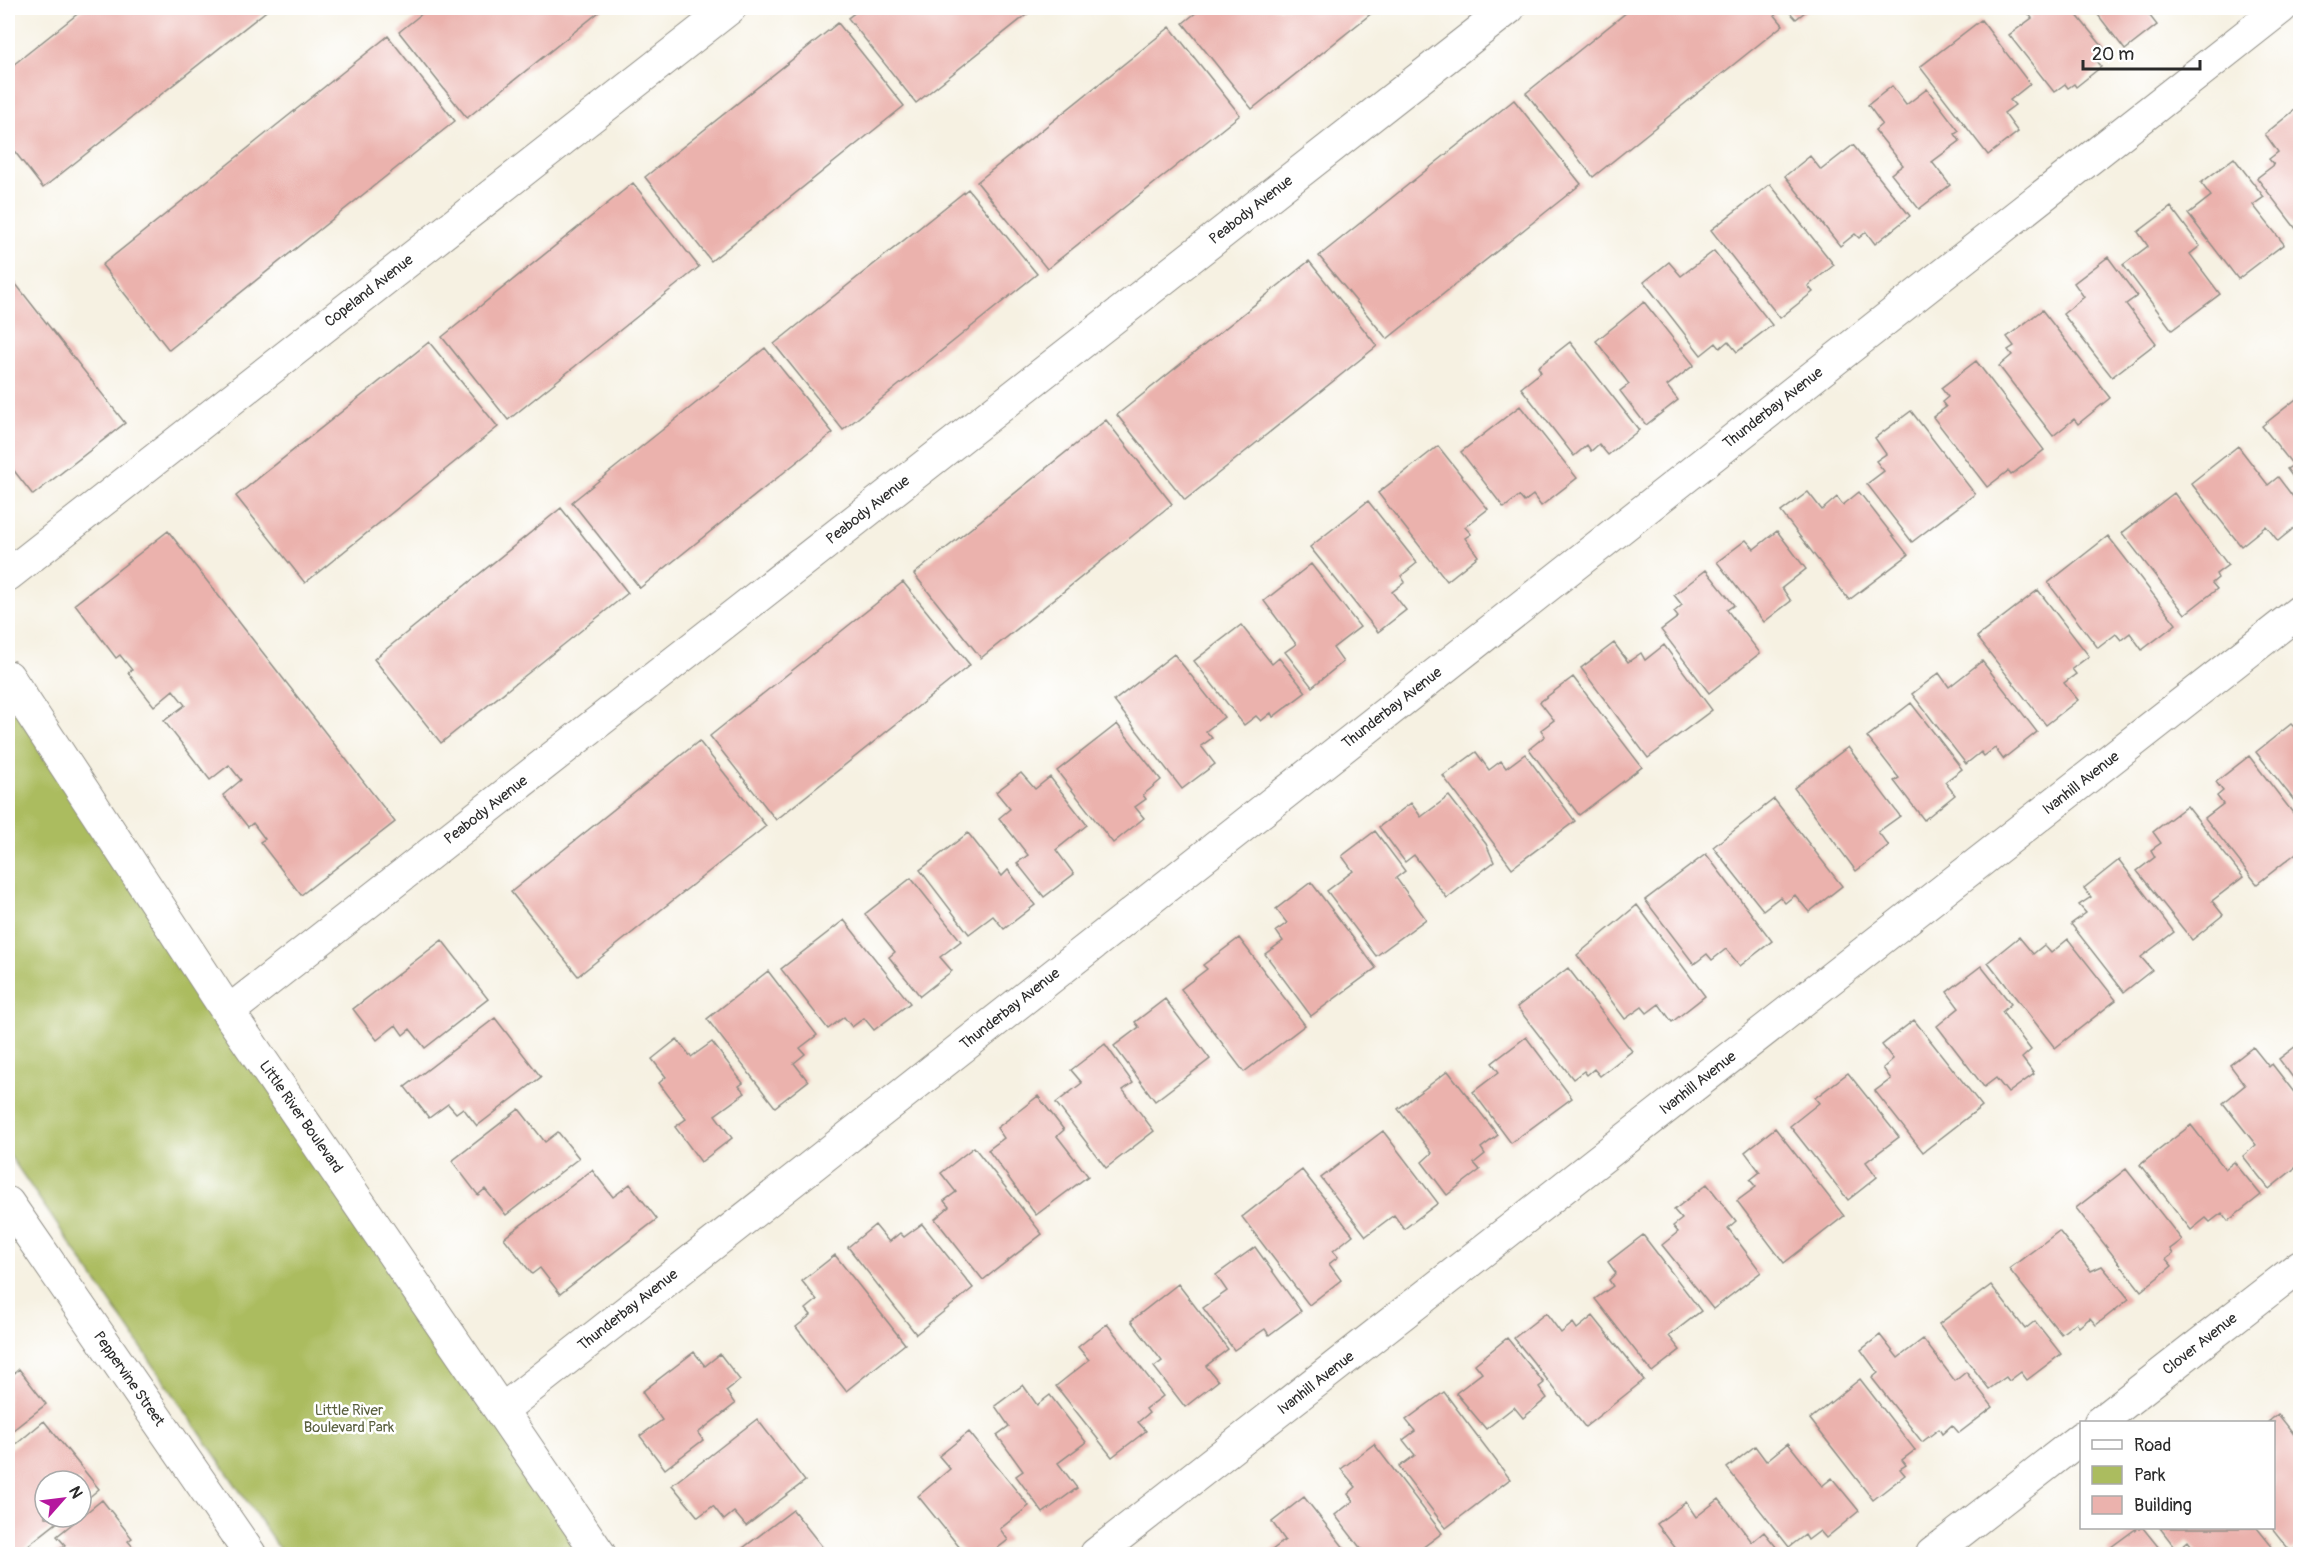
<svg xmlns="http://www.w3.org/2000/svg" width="2308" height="1562" font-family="Pangolin,sans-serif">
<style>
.green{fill:#abbc5f;stroke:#6b7445;stroke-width:1.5}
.building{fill:#ebb2ad}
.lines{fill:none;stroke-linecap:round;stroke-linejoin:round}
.street-casing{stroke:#908e86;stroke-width:34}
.secondary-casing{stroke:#908e86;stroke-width:35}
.street{stroke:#fff;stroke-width:32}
.secondary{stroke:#fff;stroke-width:33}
.labels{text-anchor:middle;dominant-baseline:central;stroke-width:5;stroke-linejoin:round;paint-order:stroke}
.street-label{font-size:15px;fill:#2b2b2b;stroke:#fff}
.park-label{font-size:15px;fill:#585e3d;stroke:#fff}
</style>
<rect width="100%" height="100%" fill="#fff"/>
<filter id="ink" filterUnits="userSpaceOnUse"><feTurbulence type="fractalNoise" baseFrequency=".0167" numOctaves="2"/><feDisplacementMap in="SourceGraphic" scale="12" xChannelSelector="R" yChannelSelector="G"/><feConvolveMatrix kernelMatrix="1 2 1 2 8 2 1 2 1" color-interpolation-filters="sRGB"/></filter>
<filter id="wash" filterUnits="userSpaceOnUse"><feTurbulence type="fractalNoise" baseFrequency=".008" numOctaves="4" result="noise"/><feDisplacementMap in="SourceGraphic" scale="24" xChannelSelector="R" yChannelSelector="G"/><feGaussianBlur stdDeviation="1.35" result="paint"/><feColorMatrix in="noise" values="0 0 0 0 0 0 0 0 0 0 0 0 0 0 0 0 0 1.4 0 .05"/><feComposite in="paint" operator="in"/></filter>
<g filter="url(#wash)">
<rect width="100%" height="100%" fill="#f6f1e2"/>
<path class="green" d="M8,677L599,1554H283L8,1153Z"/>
<g id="blocks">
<path class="building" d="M85,8H270L43,188L8,143V69Z
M429,8H604L467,118L399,32Z
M861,8H1035L916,103L848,18Z
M1202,8H1378L1252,109L1183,23Z
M1632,8H1769L1783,25L1593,177L1526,93Z
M1786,8H1810L1796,19Z
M2033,8H2071L2107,52L2096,61L2101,67L2076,87L2074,84L2068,88L2065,84L2054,92L2009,35L2032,18L2027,12Z
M2099,8H2150L2146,11L2157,25L2125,50L2095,11Z
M1981,20L2030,84L2010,100L2015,105L2004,113L2018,132L1988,155L1920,67Z
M838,23L904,106L711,261L645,177Z
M1170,27L1240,115L1047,269L977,182Z
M388,36L455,121L169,350L102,265Z
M1892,86L1906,105L1927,89L1959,131L1955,134L1960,141L1932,162L1950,185L1919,209L1891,174L1903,165L1875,130L1882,124L1868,105Z
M1514,100L1581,184L1387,339L1319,256Z
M2297,108L2300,112V234L2257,178L2274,165L2269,159L2278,152L2265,134Z
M1853,145L1910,216L1875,244L1866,232L1859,238L1855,234L1840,246L1785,176L1810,156L1821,170Z
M2234,158L2264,197L2253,205L2284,244L2238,279L2188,214L2211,196L2201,183Z
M633,183L699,267L508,420L442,337Z
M1770,184L1834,265L1808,286L1813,292L1780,318L1711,230Z
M968,189L1037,274L843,430L774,344Z
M2171,207L2200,246L2190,254L2220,294L2172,330L2123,265L2148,246L2138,232Z
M1714,251L1772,325L1737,352L1728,341L1720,348L1716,343L1701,355L1644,282L1669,262L1681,276Z
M2108,257L2137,296L2126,304L2156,343L2112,377L2063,314L2084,297L2074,283Z
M1309,261L1377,346L1185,500L1117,415Z
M8,274L125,423L33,495L8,463Z
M1644,302L1694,365L1667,386L1678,400L1646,425L1620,391L1629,384L1596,341Z
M2042,310L2110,398L2078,424L2074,419L2053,436L1999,366L2012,355L2008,350L2014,346L2007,337Z
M429,342L498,427L305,583L236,496Z
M1570,342L1639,430L1608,455L1599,444L1591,451L1587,445L1574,456L1521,388L1541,372L1538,367Z
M765,348L833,433L640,588L572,502Z
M1976,361L2044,450L2011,475L2008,471L1987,487L1933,417L1946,407L1942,402L1948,397L1941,388Z
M2300,396V487L2287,469L2293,465L2262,426Z
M1520,406L1577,478L1541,506L1533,495L1524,502L1519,496L1504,508L1461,452Z
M1911,411L1975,494L1912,542L1867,484L1884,471L1876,461L1886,454L1875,438Z
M1106,420L1172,504L981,658L914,574Z
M1438,446L1488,509L1465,527L1471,534L1465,538L1478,556L1447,581L1378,493Z
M2238,446L2268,485L2278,477L2300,506V523L2278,541L2266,526L2241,546L2191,483Z
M1808,492L1822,510L1837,497L1843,505L1859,492L1908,555L1849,600L1781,512Z
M2174,493L2228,565L2216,574L2218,578L2212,583L2217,589L2185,614L2122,533Z
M1368,501L1417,563L1401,576L1405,582L1392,592L1406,610L1378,632L1310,547Z
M561,508L628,593L441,743L374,659Z
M168,531L395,822L301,895L260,842L265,839L253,823L248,827L223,795L241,780L229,765L210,780L164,721L185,705L173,690L154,706L128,673L132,670L120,655L116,658L75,604Z
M1777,531L1806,569L1782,588L1791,601L1764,622L1717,562L1746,540L1754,549Z
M2108,536L2176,624L2142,650L2130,633L2121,640L2116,634L2098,648L2048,583Z
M1311,564L1360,627L1333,648L1343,662L1312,687L1285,652L1296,644L1264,601Z
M1706,570L1734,605L1727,610L1760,653L1709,693L1661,630L1678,617L1674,612L1682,605L1674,595Z
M903,582L970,665L776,820L710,736Z
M2038,590L2089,656L2072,669L2076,674L2064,683L2078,700L2046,725L1977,637Z
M1241,625L1272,664L1279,658L1306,692L1273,717L1271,713L1261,721L1256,716L1244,725L1194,661Z
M1614,643L1628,662L1641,653L1645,660L1664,645L1712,710L1648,758L1581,668Z
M1174,654L1224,717L1206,731L1212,738L1201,746L1215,764L1182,789L1114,701Z
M1982,661L2037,732L2003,759L1995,748L1984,756L1981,752L1966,764L1912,694L1939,673L1949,687Z
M1573,677L1642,767L1579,815L1529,749L1545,736L1541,730L1554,720L1540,702Z
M1911,703L1962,769L1945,782L1955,795L1924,820L1894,781L1899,778L1867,737Z
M1117,724L1161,780L1143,795L1146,799L1135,807L1144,818L1113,843L1057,771Z
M2291,724L2300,733V808L2256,752Z
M699,741L766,826L578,976L511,892Z
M1848,747L1900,816L1878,832L1889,846L1856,871L1794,788Z
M1476,752L1489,770L1501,761L1506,768L1525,754L1575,821L1512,868L1443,776Z
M2249,756L2300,822V850L2257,884L2205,818L2223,804L2217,796L2223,791L2216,782Z
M1021,773L1035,789L1050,777L1087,825L1056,850L1074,874L1044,897L1017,863L1028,855L999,818L1010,809L996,792Z
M1449,796L1486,844L1494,862L1447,898L1414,855L1405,862L1379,827L1411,803L1421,817Z
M1774,799L1842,886L1809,912L1795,895L1785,903L1780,897L1763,910L1713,847Z
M2187,806L2243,877L2212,901L2223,915L2192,940L2137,871L2155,857L2151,850L2161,843L2153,832Z
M1375,831L1405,871L1396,878L1426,919L1376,956L1327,891L1353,871L1342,856Z
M968,833L1002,876L1008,870L1035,905L1004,929L993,916L969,934L920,870Z
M1706,854L1772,941L1740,966L1726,949L1712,960L1707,954L1694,964L1645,900Z
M2119,860L2174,932L2141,957L2152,970L2124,992L2071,924L2086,913L2079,905L2091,897L2084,888Z
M911,878L961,941L940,957L952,971L920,996L889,957L895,952L865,914Z
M1311,882L1376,968L1311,1016L1265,954L1283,941L1276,931L1287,923L1276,909Z
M1637,905L1705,996L1672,1022L1659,1004L1647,1013L1642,1007L1625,1019L1577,955Z
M844,920L910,1003L874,1030L864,1018L852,1027L844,1017L828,1029L781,969Z
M2019,937L2033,954L2044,945L2051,953L2068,939L2116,1000L2055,1048L1988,962Z
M1239,938L1305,1025L1244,1072L1181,989L1207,969L1203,965Z
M442,940L488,999L425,1048L410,1029L403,1035L396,1025L377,1040L353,1009Z
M1981,966L2011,1004L2002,1012L2031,1050L2022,1058L2034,1074L2008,1093L1996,1078L1984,1087L1937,1026L1959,1008L1947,992Z
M1568,968L1632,1051L1600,1076L1594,1069L1587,1075L1584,1071L1573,1079L1517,1007Z
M768,971L817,1035L800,1048L805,1054L794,1063L808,1081L775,1107L707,1019Z
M1165,999L1210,1059L1155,1101L1114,1046L1139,1027L1135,1022Z
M495,1018L541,1077L477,1126L463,1108L456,1113L448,1104L429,1118L405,1087Z
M1914,1020L1982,1106L1923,1152L1875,1091L1891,1079L1883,1068L1893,1059L1882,1045Z
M1526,1037L1572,1098L1511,1143L1473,1092L1499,1072L1492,1063Z
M677,1039L691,1057L712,1042L743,1083L739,1086L745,1093L715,1115L732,1138L701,1162L675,1127L686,1119L659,1083L666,1077L652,1059Z
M2300,1043V1087L2279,1059Z
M1105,1044L1133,1083L1123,1090L1154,1131L1106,1168L1056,1103L1082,1083L1071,1070Z
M2253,1047L2269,1067L2272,1064L2300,1100V1155L2298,1157L2300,1164L2269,1189L2243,1156L2256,1145L2223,1103L2245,1085L2230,1065Z
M1448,1071L1498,1135L1481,1148L1485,1154L1474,1163L1480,1170L1447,1195L1422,1162L1432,1153L1398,1109Z
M1848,1073L1899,1137L1866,1162L1877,1177L1848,1200L1790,1126L1819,1103L1815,1098Z
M1038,1096L1064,1130L1057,1136L1088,1176L1036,1215L988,1150L1004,1138L997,1128Z
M519,1109L545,1142L558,1132L579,1158L506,1215L485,1189L478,1195L452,1161Z
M2191,1125L2225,1169L2234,1162L2261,1195L2228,1221L2222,1213L2210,1222L2206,1218L2191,1230L2140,1165Z
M1775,1128L1844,1216L1784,1263L1737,1201L1756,1187L1750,1180L1760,1172L1745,1152Z
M1383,1131L1438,1203L1404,1229L1394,1215L1366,1236L1321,1178Z
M974,1147L1042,1234L983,1280L935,1219L949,1207L944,1201L956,1192L941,1173Z
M2126,1169L2182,1240L2170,1249L2173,1254L2166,1259L2172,1266L2141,1291L2076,1208Z
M592,1170L613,1197L630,1184L657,1219L560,1294L540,1268L532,1274L504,1238Z
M1302,1170L1353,1235L1333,1251L1338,1257L1329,1264L1341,1280L1309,1305L1242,1217Z
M1707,1184L1736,1221L1728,1228L1761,1272L1713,1309L1662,1245L1678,1232L1673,1226L1682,1219L1674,1210Z
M922,1224L973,1288L916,1334L848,1247L875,1225L889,1242L900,1233L904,1237Z
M2059,1231L2091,1271L2102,1266L2129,1299L2096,1325L2090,1318L2079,1327L2076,1323L2061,1334L2009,1269Z
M1643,1235L1701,1311L1669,1336L1680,1350L1652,1372L1595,1299L1613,1286L1609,1280L1616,1273L1608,1262Z
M1255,1247L1301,1311L1269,1335L1265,1329L1234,1350L1203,1308L1227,1291L1216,1275Z
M835,1255L905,1344L846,1391L796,1327L811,1315L806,1309L817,1300L802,1281Z
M1178,1284L1228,1349L1206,1366L1218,1381L1185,1407L1154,1367L1162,1361L1131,1321Z
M1991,1285L2025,1329L2035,1321L2061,1354L2027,1380L2021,1372L2009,1381L2006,1377L1989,1389L1939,1324Z
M1546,1313L1561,1333L1573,1323L1577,1329L1593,1316L1644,1380L1585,1427L1514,1338Z
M1107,1324L1163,1396L1146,1409L1149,1413L1138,1422L1146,1431L1112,1457L1056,1386L1089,1360L1078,1347Z
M1880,1335L1898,1358L1923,1339L1955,1381L1966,1372L1993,1407L1959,1433L1952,1425L1942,1434L1939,1429L1922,1442L1872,1378L1878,1373L1861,1350Z
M1507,1338L1544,1383L1539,1387L1547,1398L1523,1418L1514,1407L1486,1429L1456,1393L1482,1373L1475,1364Z
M694,1352L705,1366L720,1354L740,1380L726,1391L735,1404L698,1433L703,1440L665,1469L640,1436L662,1420L642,1392Z
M19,1369L46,1404L8,1434V1379Z
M1860,1379L1915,1450L1902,1460L1906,1465L1900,1469L1905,1475L1873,1500L1810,1419Z
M1023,1385L1037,1405L1050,1395L1086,1442L1058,1463L1077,1488L1043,1513L1016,1476L1023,1471L997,1435L1009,1426L995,1406Z
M1444,1392L1510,1479L1446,1528L1399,1467L1415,1455L1403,1440L1415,1431L1406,1420Z
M2278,1414L2300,1442V1544L2291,1552L2272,1528L2274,1422H2268Z
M757,1419L805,1481L746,1526L734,1512L724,1520L713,1506L698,1517L672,1485Z
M44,1421L99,1489L81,1504V1481H45V1517H64L17,1554H8V1451Z
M969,1432L1029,1506L1000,1529L1008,1540L990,1554H965L918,1496L950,1469L939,1456Z
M1788,1443L1822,1486L1832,1478L1859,1511L1826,1538L1820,1531L1808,1540L1805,1535L1789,1547L1727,1468L1755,1446L1766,1461Z
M1374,1444L1442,1533L1414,1554H1365L1335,1515L1353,1501L1348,1494L1356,1487L1341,1469Z
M1304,1497L1349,1554H1267L1285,1540L1272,1522Z
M1719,1499L1752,1542L1764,1532L1782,1554H1680L1657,1524L1686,1502L1696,1517Z
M102,1500L132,1538L128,1541L139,1554H53L65,1545L57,1536Z
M793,1510L828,1554H735Z
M2137,1528H2143L2164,1554H2109L2107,1550Z
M2160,1528H2257L2274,1549L2266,1554H2198L2188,1541L2177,1550Z"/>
</g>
</g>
<g filter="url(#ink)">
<use href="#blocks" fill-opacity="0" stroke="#908e86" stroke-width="1.5"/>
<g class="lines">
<defs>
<path id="street" d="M8,575L730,8
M228,1012L1509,8
M8,1203L250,1554
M502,1410L2281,8
M2100,1422L2300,1266
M1096,1554L2300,611
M1932,1554L2082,1437"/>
<path id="secondary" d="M8,677L228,1012L599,1554"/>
</defs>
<use href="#street" class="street-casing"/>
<use href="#secondary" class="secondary-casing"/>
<use href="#street" class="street"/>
<use href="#secondary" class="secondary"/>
</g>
</g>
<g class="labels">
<g class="street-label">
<text transform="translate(1251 210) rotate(-38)">Peabody Avenue</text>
<text transform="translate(369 291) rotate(-38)">Copeland Avenue</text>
<text transform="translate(1773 408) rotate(-38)">Thunderbay Avenue</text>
<text transform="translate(868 510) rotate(-38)">Peabody Avenue</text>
<text transform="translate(1392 708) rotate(-38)">Thunderbay Avenue</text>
<text transform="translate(2081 783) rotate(-38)">Ivanhill Avenue</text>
<text transform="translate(486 810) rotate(-38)">Peabody Avenue</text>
<text transform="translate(1010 1009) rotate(-38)">Thunderbay Avenue</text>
<text transform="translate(1698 1083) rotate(-38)">Ivanhill Avenue</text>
<text transform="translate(301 1117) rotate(55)">Little River Boulevard</text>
<text transform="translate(628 1310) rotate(-38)">Thunderbay Avenue</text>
<text transform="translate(2200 1344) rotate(-38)">Clover Avenue</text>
<text transform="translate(129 1379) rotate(55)">Peppervine Street</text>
<text transform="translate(1316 1383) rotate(-38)">Ivanhill Avenue</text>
</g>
<g class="park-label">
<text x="349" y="1410">Little River<tspan x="349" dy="17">Boulevard Park</tspan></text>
</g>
</g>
<rect width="2308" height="1562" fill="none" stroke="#fff" stroke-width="30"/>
<rect x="2080" y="1421" width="195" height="108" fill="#ffffff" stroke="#aaaaaa" stroke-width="1.5"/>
<rect x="2092" y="1440" width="30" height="9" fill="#ffffff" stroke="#aaaaaa" stroke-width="1.5"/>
<text x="2134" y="1451" font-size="18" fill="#2b2b2b">Road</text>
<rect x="2092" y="1466" width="30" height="18" fill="#abbc5f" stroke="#aaaaaa" stroke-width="1.5"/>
<text x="2134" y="1481" font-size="18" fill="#2b2b2b">Park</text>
<rect x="2092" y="1496" width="30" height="18" fill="#ebb2ad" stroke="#aaaaaa" stroke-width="1.5"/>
<text x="2134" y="1511" font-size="18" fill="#2b2b2b">Building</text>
<g transform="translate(63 1499) rotate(62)"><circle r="28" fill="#ffffff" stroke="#aaaaaa" stroke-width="1.5"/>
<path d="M0-4.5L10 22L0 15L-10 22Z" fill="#b5179e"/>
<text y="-9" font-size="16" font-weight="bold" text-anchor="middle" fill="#2b2b2b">N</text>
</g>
<path d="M2083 60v9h117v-9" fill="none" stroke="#2b2b2b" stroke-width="3"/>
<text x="2092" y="60" font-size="18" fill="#2b2b2b" stroke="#ffffff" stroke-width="4.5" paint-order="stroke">20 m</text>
</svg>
